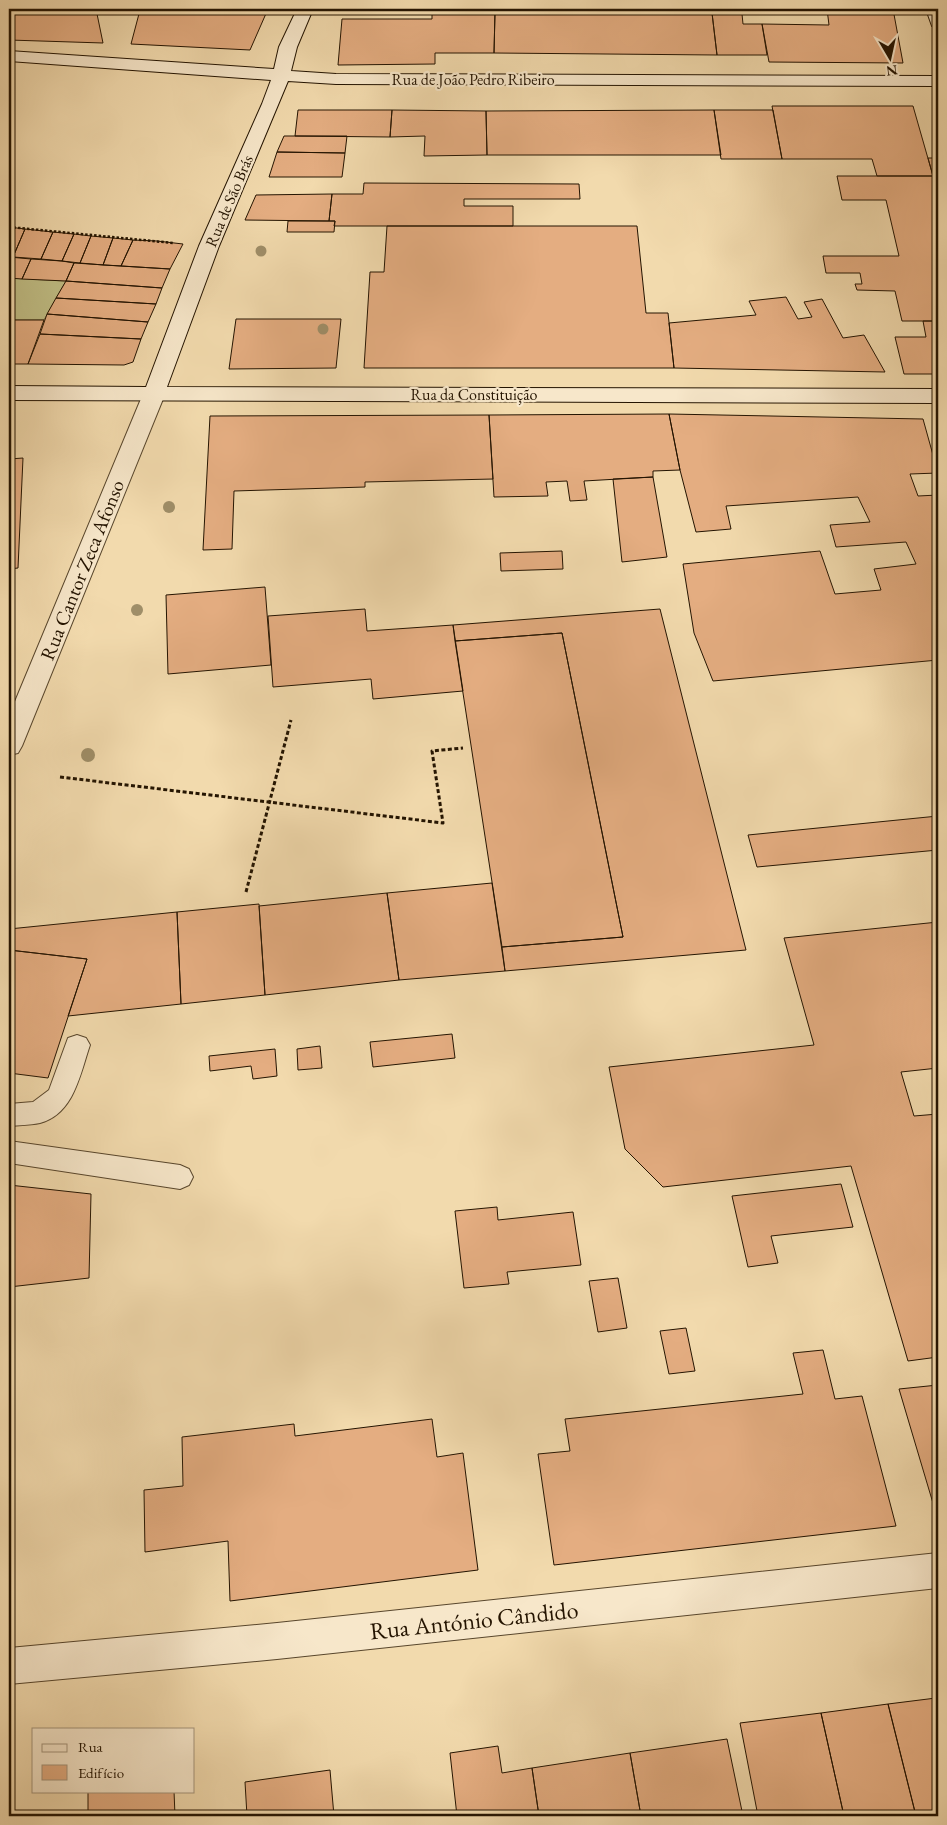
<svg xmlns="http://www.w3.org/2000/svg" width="947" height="1825" font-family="'EB Garamond',serif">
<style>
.green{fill:#c0be85;stroke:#726943}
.building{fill:#e4ad81;stroke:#241401}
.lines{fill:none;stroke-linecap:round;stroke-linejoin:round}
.lane-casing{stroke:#58462c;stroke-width:2}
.street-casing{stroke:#58462c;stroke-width:2}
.secondary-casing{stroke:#241401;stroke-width:2}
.path-far1{stroke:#241401;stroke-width:2.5;stroke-dasharray:2.5 2;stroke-linecap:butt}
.path{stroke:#241401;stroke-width:3;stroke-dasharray:4 2.5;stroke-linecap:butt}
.lane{fill:#f7e7ca;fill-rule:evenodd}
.street{fill:#f7e7ca;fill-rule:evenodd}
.secondary{fill:#f7e7ca;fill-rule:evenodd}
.tree{fill:#9f8e68}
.labels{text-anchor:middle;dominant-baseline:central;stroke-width:4.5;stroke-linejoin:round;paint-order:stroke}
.far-street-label{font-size:16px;fill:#241401;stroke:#f7e7ca}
.street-label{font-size:20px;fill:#241401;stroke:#f7e7ca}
.near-street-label{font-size:24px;fill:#241401;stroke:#f7e7ca}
</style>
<rect width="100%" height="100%" fill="#f2daad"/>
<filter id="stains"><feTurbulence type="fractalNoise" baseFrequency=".004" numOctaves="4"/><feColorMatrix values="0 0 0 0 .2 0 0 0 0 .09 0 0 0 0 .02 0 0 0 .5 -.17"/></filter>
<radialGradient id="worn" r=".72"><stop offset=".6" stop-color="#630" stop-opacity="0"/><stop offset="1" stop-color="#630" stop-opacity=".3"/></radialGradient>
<path class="green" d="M9,278L66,281L44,320H9Z"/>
<path class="building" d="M9,9H96L103,43L9,40Z
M129,9H268L250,50L131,44L140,10Z
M827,9H893L903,63L769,62L762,24L829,25Z
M432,11L495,12L494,53H435V64L338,65L342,19H432Z
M495,12L712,13L717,55L494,53Z
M712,13L742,14L743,24H762L767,55H717Z
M772,106H913L933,176H877L872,159H782Z
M298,110H392L390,137L295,136Z
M392,110L486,111L487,155L424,156L425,136L390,137Z
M714,110L721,155H487L486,111Z
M714,110H773L782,159H721Z
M284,136H347L345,153L277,152Z
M277,152L345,153L342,177H269Z
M928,158H938V321H902L895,291L857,290L855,284H862L860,273H826L823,256H899L886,200H842L837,176H933Z
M364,183L579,184L580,199H464V206H513V226H334L335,221H329L332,194H363Z
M332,194L329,221L245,220L256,195Z
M288,221H335L334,232H287Z
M387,226H637L646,313H668L674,368H364L370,272H384Z
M9,227L25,229L13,257H9Z
M25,229L53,232L41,259L13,257Z
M53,232L74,234L62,261L41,259Z
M74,234L91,236L80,263L62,261Z
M91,236L113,238L103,265L80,263Z
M113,238L133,240L121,266L103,265Z
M133,240L157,241L183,244L170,269L121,266Z
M9,257L31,259L22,279L9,278Z
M31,259L62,261L74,263L66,281L22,279Z
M74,263L121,266L170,269L162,288L66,281Z
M66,281L162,288L156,304L56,298Z
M786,297L798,319L812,317L804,302L822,299L843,338L864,335L885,372L674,368L669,323L756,315L749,301Z
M56,298L156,304L148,322L47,314Z
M47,314L148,322L141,339L40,334Z
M236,319H341L336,368L229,369Z
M9,320H44L28,364H9Z
M923,321H938V374H904L895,337H926Z
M40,334L141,339L133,362L124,365L28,364Z
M669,414L923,419L938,473L910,474L918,496L938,495V660L713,681L694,633L683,564L820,551L835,594L881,590L874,569L916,564L906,542L836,547L830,525L870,522L858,497L726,506L731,529L696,532L680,470Z
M669,414L680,470L653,471V477L584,481L587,500L570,501L567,481L546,482L548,496L494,497L489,415Z
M489,415L493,479L365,482V487L234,491L232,549L203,550L210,416Z
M23,458L18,568L9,569V459Z
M653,477L667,557L622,562L613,479Z
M562,551L563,569L501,571L500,553Z
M265,587L271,665L168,674L166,595Z
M365,609L367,631L453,625L463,691L373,699L371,679L273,687L268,616Z
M660,609L746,950L505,971L502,947L623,937L562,633L455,641L453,625Z
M562,633L623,937L502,947L455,641Z
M938,816V850L757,867L748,835Z
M492,883L505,971L399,980L387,893Z
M387,893L399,980L265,995L259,906Z
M259,904L265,995L181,1004L177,912Z
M177,912L181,1004L68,1016L87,959L9,950V929Z
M938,922V1068L901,1072L914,1116L938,1114V1357L908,1361L851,1166L663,1187L625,1149L609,1067L814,1045L784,938Z
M9,950L87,959L48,1078L9,1073Z
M452,1034L455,1058L373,1067L370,1042Z
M320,1046L322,1068L298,1070L297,1049Z
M275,1049L277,1076L253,1079L251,1066L210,1071L209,1056Z
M841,1184L853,1227L771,1236L778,1263L748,1267L732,1196Z
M9,1185L91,1194L89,1278L9,1287Z
M497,1207L498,1220L573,1212L581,1265L507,1272L509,1284L464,1288L455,1211Z
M618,1278L627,1328L598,1332L589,1281Z
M686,1328L695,1371L669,1374L660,1331Z
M823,1350L835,1399L862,1396L896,1526L554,1565L538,1454L570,1451L565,1419L803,1394L793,1353Z
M938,1385V1520L899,1389Z
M432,1419L437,1457L463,1453L478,1570L230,1601L228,1541L145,1552L144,1490L183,1486L182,1437L294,1424L295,1436Z
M936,1698L938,1708V1816H916L888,1704Z
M888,1704L916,1816H844L821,1713Z
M821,1713L844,1816H758L740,1723Z
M727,1739L743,1816H641L630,1753Z
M498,1746L502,1773L532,1768L539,1816H457L450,1753Z
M630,1753L641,1816H539L532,1768Z
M330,1770L334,1816H247L245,1782Z
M88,1791H174L175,1816H88Z"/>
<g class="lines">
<defs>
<path id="lane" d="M77,1035L86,1038L90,1045C80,1074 74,1114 40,1123C30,1125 19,1125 9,1126V1104L33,1102L49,1090L68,1038Z
M9,1141L180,1165L189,1169L193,1177L189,1185L180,1189L9,1163Z"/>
<path id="street" d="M154,387L162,389L165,394L22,746L18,753L9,755V716L143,394L146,389Z
M938,1553V1588L277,1659L9,1684V1648L277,1623Z"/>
<path id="secondary" d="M297,9H313L297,47L291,71L336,74L938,76V86L336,84L288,81L219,246L167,387L938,389V403L9,400V386L146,387L199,246L262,104L271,80L9,61V51L274,69L279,47Z
M926,9H938V27L932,26Z"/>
</defs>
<use href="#lane" class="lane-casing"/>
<use href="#street" class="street-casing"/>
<use href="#secondary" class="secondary-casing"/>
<path class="path-far1" d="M9,227L173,243"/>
<path class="path" d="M60,777L443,823L432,751L463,748
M246,892L291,720"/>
<use href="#lane" class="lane"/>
<use href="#street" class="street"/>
<use href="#secondary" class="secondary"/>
</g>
<g class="tree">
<circle cx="261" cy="251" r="5.5"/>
<circle cx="323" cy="329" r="5.5"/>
<circle cx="169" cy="507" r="6"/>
<circle cx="137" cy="610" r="6"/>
<circle cx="88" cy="755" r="7"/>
</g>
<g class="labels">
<g class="far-street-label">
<text x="473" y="79">Rua de João Pedro Ribeiro</text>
<text transform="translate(229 201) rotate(-67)">Rua de São Brás</text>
<text x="474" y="394">Rua da Constituição</text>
</g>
<g class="street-label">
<text transform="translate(82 570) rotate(-68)">Rua Cantor Zeca Afonso</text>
</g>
<g class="near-street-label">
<text transform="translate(474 1620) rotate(-6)">Rua António Cândido</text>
</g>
</g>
<rect width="947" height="1825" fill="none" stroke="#f2daad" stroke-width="30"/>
<rect x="10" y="10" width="927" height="1805" fill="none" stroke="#241401" stroke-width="2.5"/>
<rect x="15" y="15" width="917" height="1795" fill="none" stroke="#241401"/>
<rect x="32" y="1728" width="162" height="65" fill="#f7e7ca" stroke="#a3937a"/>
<rect x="42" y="1744" width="25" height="8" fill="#f7e7ca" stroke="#a3937a"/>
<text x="78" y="1752" font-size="15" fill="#241401">Rua</text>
<rect x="42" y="1765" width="25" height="15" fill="#e4ad81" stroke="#a3937a"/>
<text x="78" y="1778" font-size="15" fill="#241401">Edifício</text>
<g transform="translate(890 58) rotate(171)" stroke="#f7e7ca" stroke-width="4" paint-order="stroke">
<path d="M0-4L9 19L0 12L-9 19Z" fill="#241401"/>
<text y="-8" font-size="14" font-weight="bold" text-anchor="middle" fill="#241401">N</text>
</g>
<rect width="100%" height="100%" filter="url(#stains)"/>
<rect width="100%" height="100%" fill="url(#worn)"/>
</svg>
